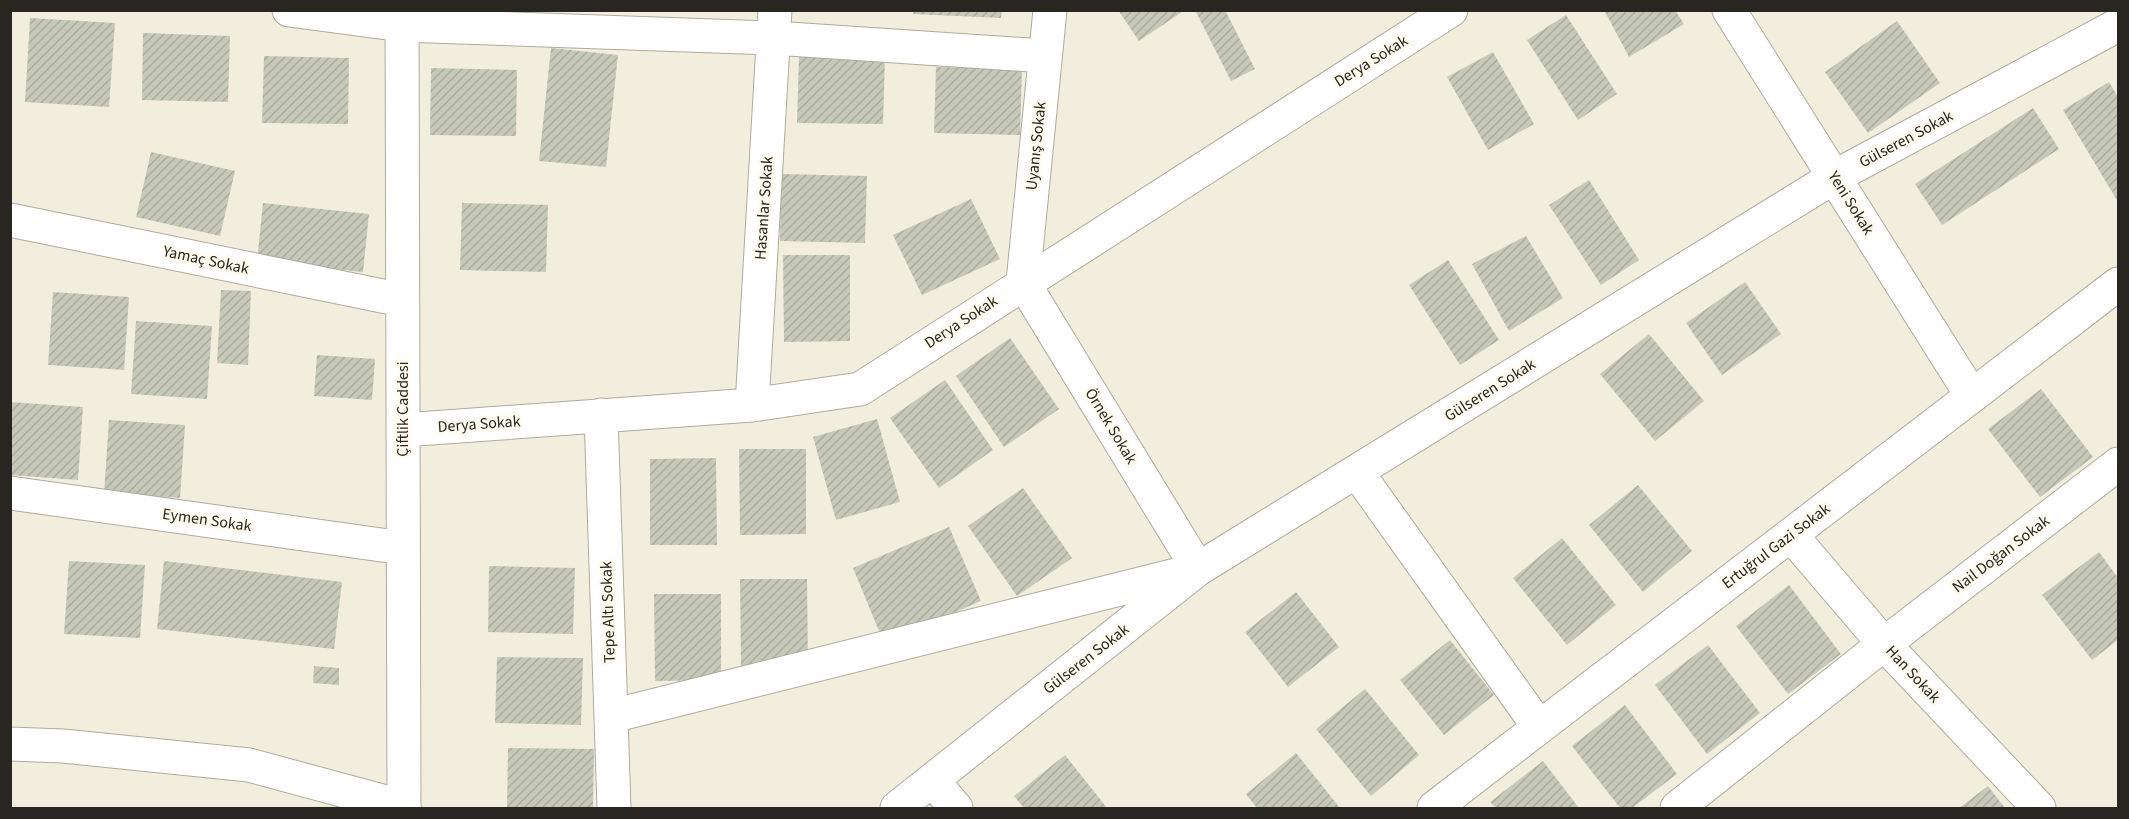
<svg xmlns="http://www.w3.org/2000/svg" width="2129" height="819" font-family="'Source Sans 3',sans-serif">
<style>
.building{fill:url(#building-hatch)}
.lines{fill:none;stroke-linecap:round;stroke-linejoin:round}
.minor-casing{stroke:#afab9c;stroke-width:35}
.tertiary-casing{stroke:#afab9c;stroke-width:35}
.minor{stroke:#fff;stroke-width:33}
.tertiary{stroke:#fff;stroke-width:33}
.labels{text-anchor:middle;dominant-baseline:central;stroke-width:6;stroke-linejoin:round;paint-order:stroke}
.street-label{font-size:16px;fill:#272620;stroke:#fffbee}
</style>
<defs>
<pattern id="building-hatch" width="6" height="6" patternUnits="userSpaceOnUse" patternTransform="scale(1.5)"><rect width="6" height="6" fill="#c6c9b9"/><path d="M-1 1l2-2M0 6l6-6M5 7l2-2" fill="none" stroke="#aaac9f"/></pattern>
</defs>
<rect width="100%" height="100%" fill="#f2eedd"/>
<path class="building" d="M914,10H1002L1001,18L913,14Z
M1118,10H1185L1139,41Z
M1195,10H1225L1255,69L1231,81Z
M1604,10H1675L1684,24L1629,57Z
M1566,15L1617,94L1578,120L1527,40Z
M30,18L115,23L109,107L25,102Z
M1897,21L1940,83L1868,133L1825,72Z
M143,33L230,36L228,102L142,100Z
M551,48L618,55L606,167L539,161Z
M1493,52L1534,124L1488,150L1447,77Z
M264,56L349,58L348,124L262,123Z
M799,56L885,58L883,124L797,123Z
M936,67L1022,69L1020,135L934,133Z
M431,68L517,70L516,136L430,135Z
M2109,82L2118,97V202L2063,110Z
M2033,108L2059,149L1942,225L1915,184Z
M151,152L235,171L220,236L136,217Z
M781,174L867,176L865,243L780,241Z
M1589,180L1639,260L1601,285L1549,205Z
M971,199L1000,259L922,295L893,235Z
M263,203L369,214L363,272L257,261Z
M462,203L548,205L546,272L460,270Z
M1526,236L1563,298L1509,331L1472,264Z
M783,255H850V341L784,342Z
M1448,260L1499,340L1460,365L1409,285Z
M1745,282L1781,334L1722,375L1686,323Z
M221,290L251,291L248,365L217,363Z
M53,292L129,297L124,370L48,365Z
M136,321L212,326L207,399L131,394Z
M1649,334L1704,401L1655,441L1600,374Z
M1010,338L1059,409L1004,447L956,376Z
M317,355L375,359L372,400L314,396Z
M945,380L993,450L939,488L890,418Z
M2041,389L2093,457L2040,497L1988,429Z
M10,402L83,407L78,480L10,475Z
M877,419L900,502L836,520L813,437Z
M109,420L185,425L180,498L104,493Z
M739,449H806V534L740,535Z
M716,458L717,545H650V459Z
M1638,485L1692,551L1643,592L1589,525Z
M1023,488L1072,558L1017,596L968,526Z
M949,527L981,601L884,643L853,568Z
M1562,538L1616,605L1567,645L1513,578Z
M2099,552L2118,578V640L2092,660L2042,595Z
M69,561L145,565L140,638L64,634Z
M164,561L342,582L334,649L157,629Z
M489,566L575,568L573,634L488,632Z
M740,579H807L808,665L741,666Z
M1789,585L1841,654L1788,694L1736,626Z
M1296,592L1339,647L1288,687L1245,632Z
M654,594H721V680L655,681Z
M1450,640L1494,695L1444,735L1400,680Z
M1708,645L1760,713L1707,754L1655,685Z
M497,657L583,658L581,725L495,723Z
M314,666L339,668V685L313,683Z
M1365,689L1419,755L1371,796L1316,729Z
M1625,705L1677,774L1632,808H1620L1572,746Z
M508,748L594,749L593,808H507Z
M1296,753L1340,808H1257L1246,794Z
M1065,755L1107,808H1024L1014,796Z
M1543,761L1579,808H1496L1490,802Z
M1988,786L2005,808H1959Z"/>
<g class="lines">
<defs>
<path id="minor" d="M289,10L402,25L774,38L1045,56
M402,10L404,808
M1050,10L1023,282L1198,569
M1729,10L1972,396
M10,220L402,300
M752,405L775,10
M601,415L614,808
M403,430L752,405L860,389L1451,10
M1357,472L1539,727
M10,493L403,548
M1791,535L1884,644L2039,808
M612,716L1188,572
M932,780L956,808
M897,808L1198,569L1834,177L2118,25
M1434,808L2118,284
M1677,808L1884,644L2118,464"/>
<path id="tertiary" d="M10,744L63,746L249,765L404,807"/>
</defs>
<use href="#minor" class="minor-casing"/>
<use href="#tertiary" class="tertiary-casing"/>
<use href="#minor" class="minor"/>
<use href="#tertiary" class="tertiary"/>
</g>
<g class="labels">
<g class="street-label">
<text transform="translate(1371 61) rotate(-32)">Derya Sokak</text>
<text transform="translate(1906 139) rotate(-28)">Gülseren Sokak</text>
<text transform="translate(1036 146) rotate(-84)">Uyanış Sokak</text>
<text transform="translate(1851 203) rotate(58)">Yeni Sokak</text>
<text transform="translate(764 208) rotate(-86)">Hasanlar Sokak</text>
<text transform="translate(206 260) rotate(12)">Yamaç Sokak</text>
<text transform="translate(961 322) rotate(-33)">Derya Sokak</text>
<text transform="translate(1490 390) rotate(-32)">Gülseren Sokak</text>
<text transform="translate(403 409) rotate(-90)">Çiftlik Caddesi</text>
<text transform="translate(479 424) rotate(-4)">Derya Sokak</text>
<text transform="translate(1111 426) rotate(59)">Örnek Sokak</text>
<text transform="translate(207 520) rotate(8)">Eymen Sokak</text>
<text transform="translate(1776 546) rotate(-37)">Ertuğrul Gazi Sokak</text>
<text transform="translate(2001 554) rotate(-37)">Nail Doğan Sokak</text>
<text transform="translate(608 612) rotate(-92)">Tepe Altı Sokak</text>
<text transform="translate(1086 659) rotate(-38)">Gülseren Sokak</text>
<text transform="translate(1913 674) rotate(47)">Han Sokak</text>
</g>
</g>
<rect width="2129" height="819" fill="none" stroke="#272620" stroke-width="24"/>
</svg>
